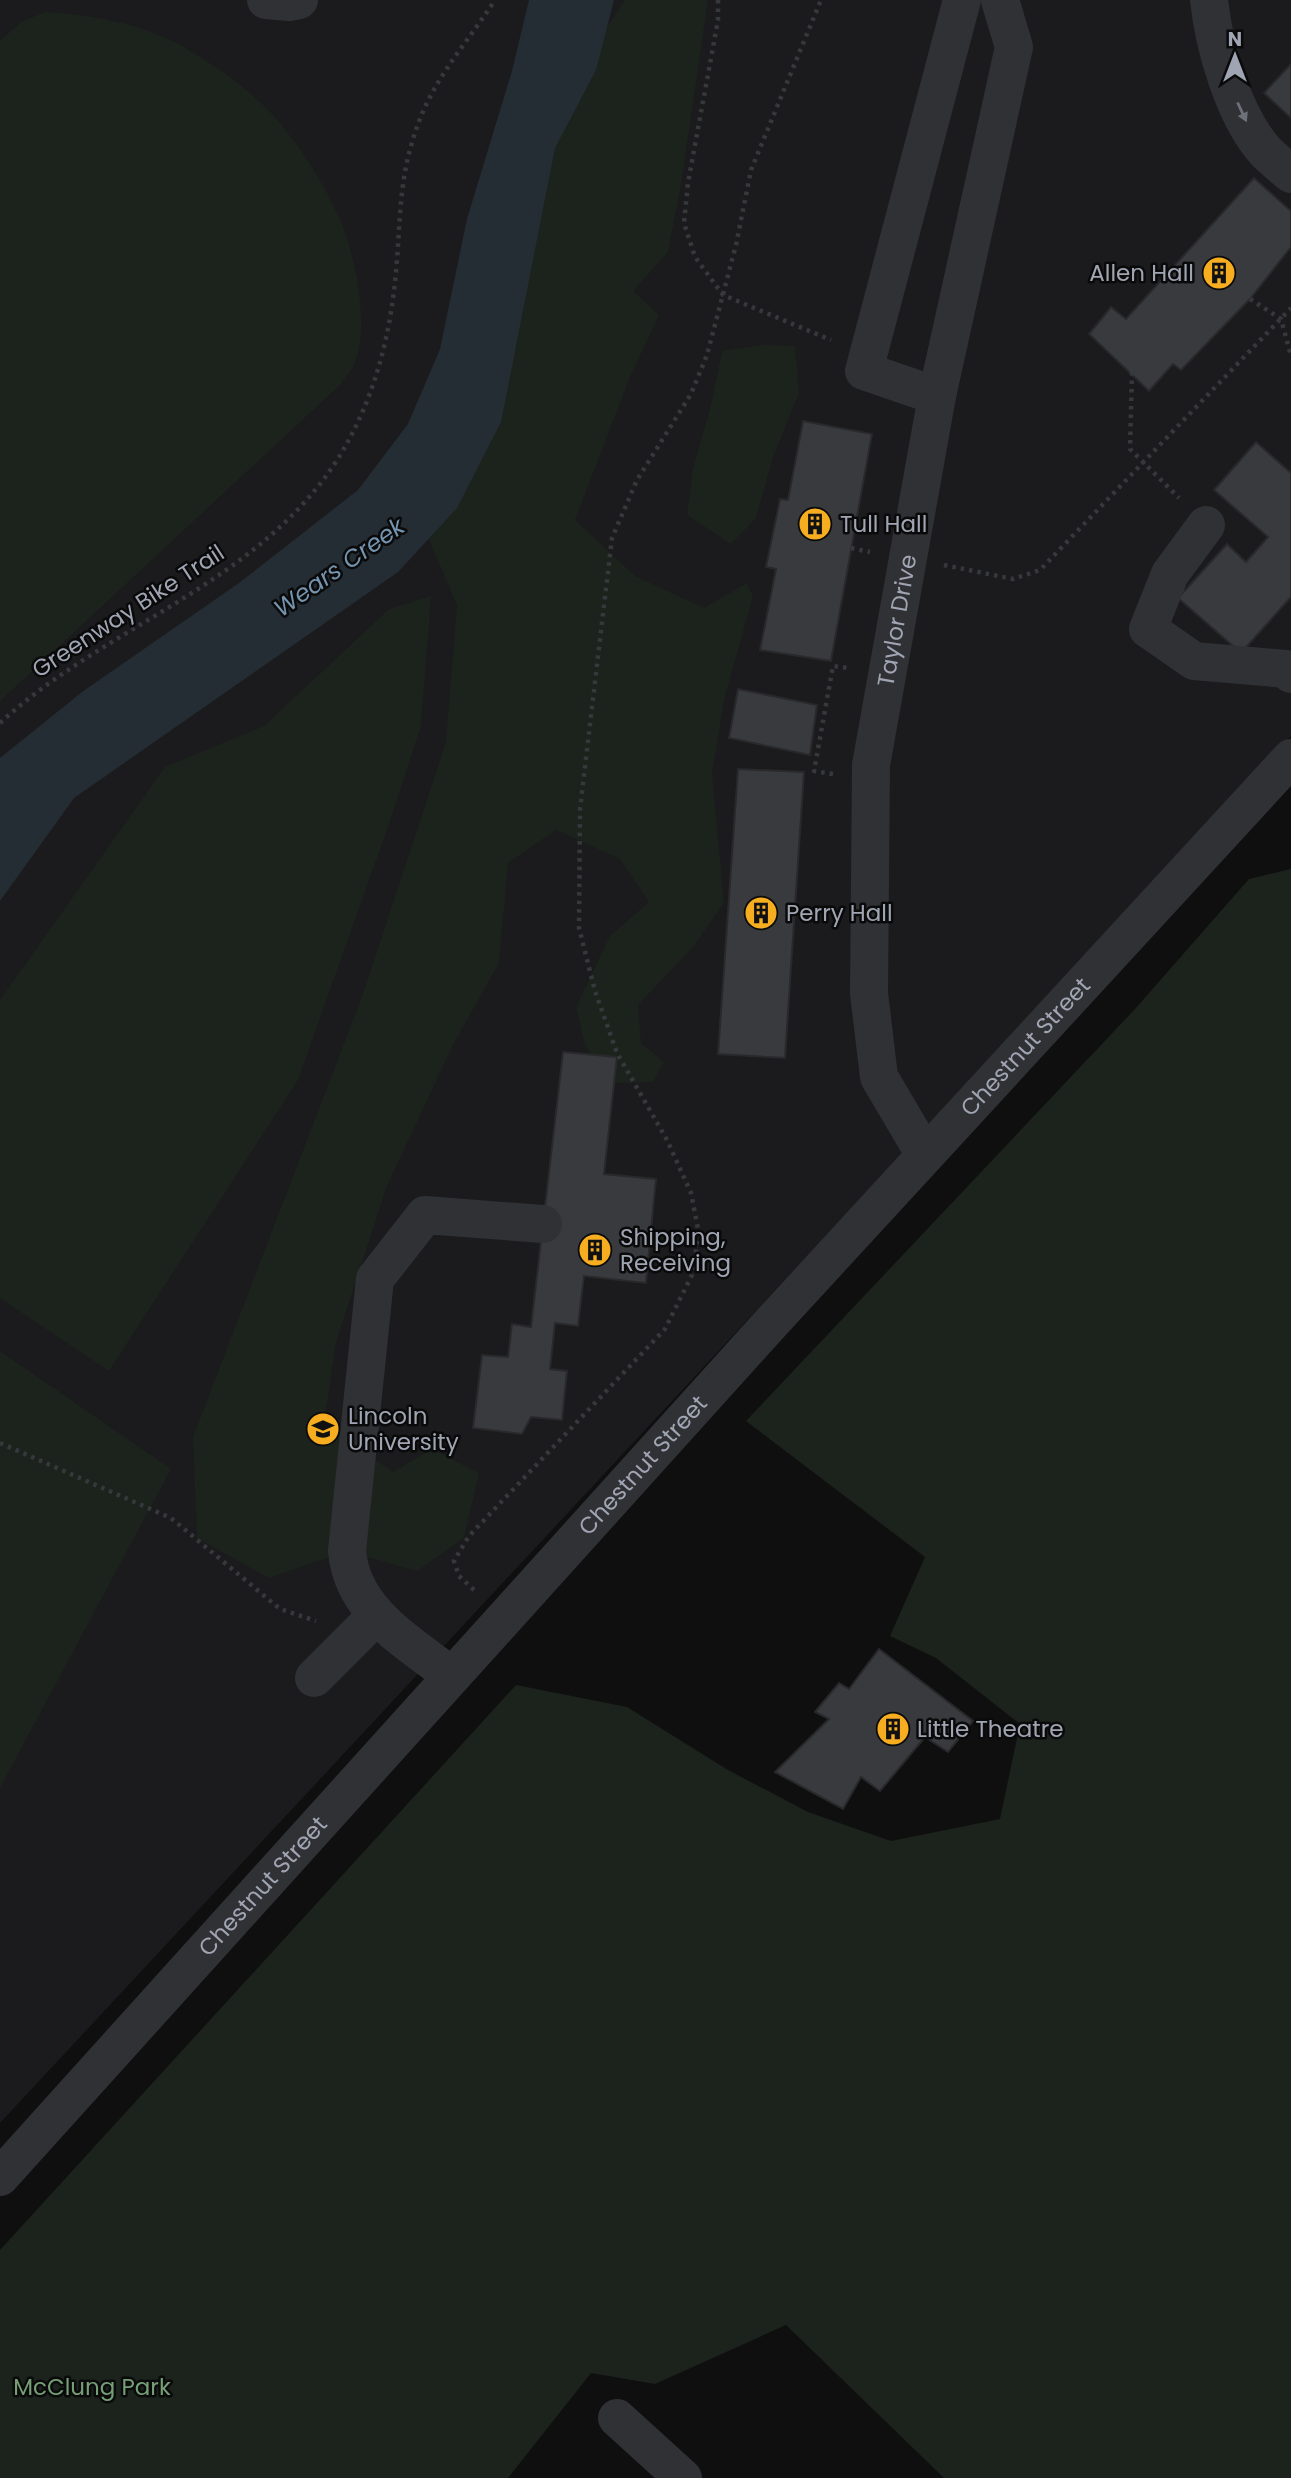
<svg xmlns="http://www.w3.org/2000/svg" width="1291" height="2478" font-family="Poppins,sans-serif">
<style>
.built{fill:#1b1b1d}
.green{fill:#1b231c}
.water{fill:#252d34}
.building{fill:#383a3e;stroke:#29292c;stroke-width:2}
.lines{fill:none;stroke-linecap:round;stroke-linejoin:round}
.path{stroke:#36383c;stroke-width:4.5;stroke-dasharray:3.5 5;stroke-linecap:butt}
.minor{stroke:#303135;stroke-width:38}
.oneway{fill:#6d717a}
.labels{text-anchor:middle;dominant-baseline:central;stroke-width:5;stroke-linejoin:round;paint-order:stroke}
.poi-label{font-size:23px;fill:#9fa5b2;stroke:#0a0a0b;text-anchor:start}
.street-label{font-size:23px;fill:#9fa5b2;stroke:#0a0a0b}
.park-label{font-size:23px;fill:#759e77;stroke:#0a0a0b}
.water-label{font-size:24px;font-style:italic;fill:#7494af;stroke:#0a0a0b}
</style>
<rect width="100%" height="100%" fill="#0f0f10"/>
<path class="built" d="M0,0H1291V736L0,2123Z"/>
<path class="green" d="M625,0H708L680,191L668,252L633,291L659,315L630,377L575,520L635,576L704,608L747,583L753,596L725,696L712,773L724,903L693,947L638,1005L641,1043L664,1062L653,1082L614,1083L585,1045L576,1007L610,936L649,902L620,859L556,830L508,863L499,963L454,1043L387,1186L336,1342L324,1424L393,1472L432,1449L479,1473L464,1538L417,1571L347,1551L269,1578L197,1538L193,1437L363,994L446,742L457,605L403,479L497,195Z
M45,12C91,14 143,24 184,47C212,64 241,83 265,107C293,134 323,181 339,217C355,252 370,326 355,363C352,370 345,378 340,385L0,701V41L21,22Z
M761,345L795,346L799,393L772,460L756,518L731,544L687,515L693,469L711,405L722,351Z
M431,596L421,726L389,824L298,1080L109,1371L0,1298V1000L165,767L264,726L389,609Z
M1291,869V2478H944L786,2325L655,2384L591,2373L508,2478H0V2250L516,1685L627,1707L728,1770L808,1812L891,1841L1000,1819L1020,1724L936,1658L890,1636L925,1557L746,1421L1135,1009L1249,879Z
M0,1351L171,1469L0,1788Z"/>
<path class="water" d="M529,0H614L596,70L555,148L501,422L457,508L398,572L74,798L0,901V758L82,692L239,583L358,490L408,424L440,349L467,219L512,71Z"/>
<path class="building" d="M1291,64V118L1264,93Z
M1254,178L1291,211V247L1250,299L1181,370L1173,364L1149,391L1089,334L1111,307L1126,319Z
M803,421L872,434L831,661L760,650L776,569L766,567L780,499L788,500Z
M1256,442L1291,473V597L1241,653L1178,598L1227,544L1246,562L1268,537L1214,490Z
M738,689L817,705L810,755L729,738Z
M738,769L804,772L785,1058L718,1054Z
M563,1052L617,1057L604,1174L656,1179L646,1283L584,1276L578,1326L555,1323L550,1369L567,1371L562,1420L531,1417L522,1434L473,1428L482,1355L508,1357L512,1324L531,1327Z
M879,1649L973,1721L948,1752L925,1737L880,1791L861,1777L843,1809L775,1772L829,1719L815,1712L839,1683L849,1689Z"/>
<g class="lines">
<path class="path" d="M718,0V20L688,183L684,223L695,257L723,295L831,340
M1250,299L1281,319L1291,356
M1132,372L1130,449L1179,498
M851,548L870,552
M944,565L1013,579L1040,570L1291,308
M0,723C106,625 259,584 339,457C374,400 390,338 396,272C400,229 399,187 411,146C428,83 461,52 495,0
M833,774L814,771L833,666L849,668
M0,1443L171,1518L280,1609L316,1621
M474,1590L459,1576L454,1561L469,1536L665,1329L692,1275L699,1234L691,1193L667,1140L617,1053L595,991L579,928L580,809L612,538L637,480L691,394L707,355L736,245L751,170L821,0"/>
<g class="minor">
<path d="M266,0L289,2L299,0"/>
<path d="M1209,0C1214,47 1234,117 1266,152C1274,160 1283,167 1291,174"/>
<path d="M937,396L864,371L962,0"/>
<path d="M1206,525L1170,574L1148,629L1194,661L1286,669L1291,674"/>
<path id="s1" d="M925,1155L879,1077L869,993L871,765L937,396L1014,47L1000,0"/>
<path d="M452,1676C408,1642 352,1611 347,1551L375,1279L425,1215L543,1224"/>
<path d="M314,1678L376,1616"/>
<path id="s2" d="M0,2177L771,1323L1291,758"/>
<path d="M617,2418L683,2478"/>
</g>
</g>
<defs><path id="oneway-solid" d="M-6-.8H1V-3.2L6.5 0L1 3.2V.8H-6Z" transform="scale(1.75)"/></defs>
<use class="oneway" href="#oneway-solid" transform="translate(1242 112) rotate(65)"/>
<defs>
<symbol id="building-disc" viewBox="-11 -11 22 22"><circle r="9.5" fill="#f7ad20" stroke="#0a0a0b"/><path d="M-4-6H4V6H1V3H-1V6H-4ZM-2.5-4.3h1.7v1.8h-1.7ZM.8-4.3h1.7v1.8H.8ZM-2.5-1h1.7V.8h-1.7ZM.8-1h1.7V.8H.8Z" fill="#111"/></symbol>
<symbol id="university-disc" viewBox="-11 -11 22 22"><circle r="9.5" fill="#f7ad20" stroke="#0a0a0b"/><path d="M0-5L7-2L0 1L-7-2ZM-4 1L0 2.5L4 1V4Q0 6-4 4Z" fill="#111"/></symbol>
</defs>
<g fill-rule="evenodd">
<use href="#building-disc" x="1200" y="254" width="38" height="38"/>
<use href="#building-disc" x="796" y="505" width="38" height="38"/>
<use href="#building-disc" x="742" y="894" width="38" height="38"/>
<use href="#building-disc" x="576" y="1231" width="38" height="38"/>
<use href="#university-disc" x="304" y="1410" width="38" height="38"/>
<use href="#building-disc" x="874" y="1710" width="38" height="38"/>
</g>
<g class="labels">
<g class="poi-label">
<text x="1194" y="273" text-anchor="end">Allen Hall</text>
<text x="840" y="524">Tull Hall</text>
<text x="786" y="913">Perry Hall</text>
<text x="620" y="1237">Shipping,<tspan x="620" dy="26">Receiving</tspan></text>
<text x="348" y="1416">Lincoln<tspan x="348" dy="26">University</tspan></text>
<text x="917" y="1729">Little Theatre</text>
</g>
<g class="street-label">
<text transform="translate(128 611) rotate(-33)">Greenway Bike Trail</text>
<text stroke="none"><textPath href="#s1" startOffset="550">Taylor Drive</textPath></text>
<text stroke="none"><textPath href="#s2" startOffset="1526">Chestnut Street</textPath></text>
<text stroke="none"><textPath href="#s2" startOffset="959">Chestnut Street</textPath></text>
<text stroke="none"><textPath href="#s2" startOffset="392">Chestnut Street</textPath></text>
</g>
<g class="park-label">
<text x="92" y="2387">McClung Park</text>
</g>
<g class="water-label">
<text transform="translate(339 567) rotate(-35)">Wears Creek</text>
</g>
</g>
<g transform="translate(1235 56)" stroke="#0a0a0b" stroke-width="5" paint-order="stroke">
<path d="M0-5L12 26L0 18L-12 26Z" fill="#9fa5b2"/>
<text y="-10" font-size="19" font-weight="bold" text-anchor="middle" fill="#9fa5b2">N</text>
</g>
</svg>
